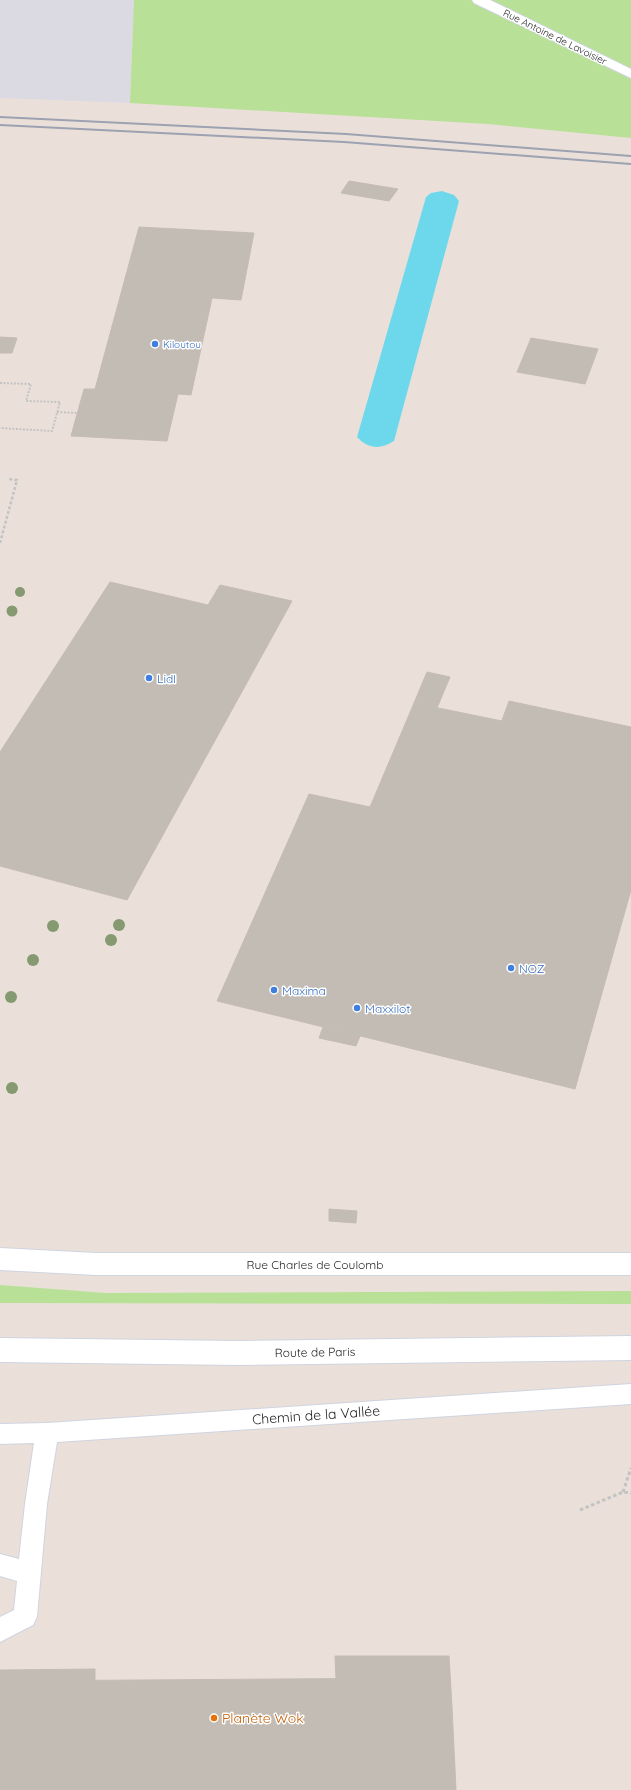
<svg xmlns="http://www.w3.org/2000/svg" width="631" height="1790" font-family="Quicksand,sans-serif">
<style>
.industrial{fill:#dbdae2}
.green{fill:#b8e096}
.water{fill:#6dd8eb}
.building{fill:#c2bcb5;stroke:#c5bcb3}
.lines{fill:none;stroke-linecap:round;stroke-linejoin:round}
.lane-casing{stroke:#ced4e0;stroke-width:2}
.street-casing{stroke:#ced4e0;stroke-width:2}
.secondary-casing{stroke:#ced4e0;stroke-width:2}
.path-far2{stroke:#c3c3c3;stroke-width:2;stroke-dasharray:2 1.5;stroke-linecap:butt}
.path-far1{stroke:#c3c3c3;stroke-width:2.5;stroke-dasharray:3 2;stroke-linecap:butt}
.path{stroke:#c3c3c3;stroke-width:3;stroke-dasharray:3.5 2.5;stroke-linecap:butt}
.lane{fill:#fff;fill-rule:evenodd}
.street{fill:#fff;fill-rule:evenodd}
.secondary{fill:#fff;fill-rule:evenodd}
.rail{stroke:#9ca2b1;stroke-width:2}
.tree{fill:#859a70}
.shop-dot{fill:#3f7fe0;stroke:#fff;stroke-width:1.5}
.food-dot{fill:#e8710a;stroke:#fff;stroke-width:1.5}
.labels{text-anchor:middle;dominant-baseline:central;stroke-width:3;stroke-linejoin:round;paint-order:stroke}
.far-street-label{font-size:10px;fill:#272727;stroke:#fff}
.far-shop-label{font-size:10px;fill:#366cbe;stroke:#fff;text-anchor:start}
.shop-label{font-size:12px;fill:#366cbe;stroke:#fff;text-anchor:start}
.street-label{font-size:12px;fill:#272727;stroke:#fff}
.near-street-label{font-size:14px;fill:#272727;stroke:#fff}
.near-food-label{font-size:14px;fill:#c56008;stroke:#fff;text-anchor:start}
</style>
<rect width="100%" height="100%" fill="#eae0d9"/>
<path class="industrial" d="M0,0H134L130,103L0,98Z"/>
<path class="green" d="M134,0H631V138L488,124L130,103Z
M0,1285L106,1293L631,1291V1304L0,1303Z"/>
<path class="water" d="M442,191L454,195L459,201L394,441C380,450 368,449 357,437L426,197L431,193Z"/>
<path class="building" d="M349,181L398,189L389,201L341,193Z
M139,227L254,233L241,300L212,298L191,395L178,394L167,441L71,436L84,389H95Z
M0,337L17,338L12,353H0Z
M531,338L598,349L585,384L517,372Z
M110,582L208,605L220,585L292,601L127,900L0,866V752Z
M427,672L450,677L437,708L414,703Z
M509,701L631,727V890L455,850Z
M414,703L502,721L385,1042L217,1001L309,794L370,807Z
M455,850L631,890L575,1089L385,1042Z
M323,1027L360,1036L356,1046L319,1038Z
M329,1209L357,1211L356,1223L329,1221Z
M335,1656H449L452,1707L420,1708L418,1678L336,1679Z
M95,1669V1681H0V1670Z
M418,1678L420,1708L452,1707L456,1790H0V1681Z"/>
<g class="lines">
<defs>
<path id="lane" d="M631,1384V1404L57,1442L47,1504L37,1617L33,1625L0,1642V1617L14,1610L17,1581L0,1576V1554L19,1559L25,1504L34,1443L0,1444V1424L47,1423Z"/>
<path id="street" d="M472,0H490L631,69V78L474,3Z
M0,1248L96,1253H631V1275H96L0,1270Z"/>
<path id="secondary" d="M631,1336V1360L238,1365L0,1362V1338L238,1341Z"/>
</defs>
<use href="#lane" class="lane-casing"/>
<use href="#street" class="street-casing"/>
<use href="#secondary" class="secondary-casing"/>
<path class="path-far2" d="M0,383L31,384L26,401L60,402L52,431L0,428
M57,412L77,413"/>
<path class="path-far1" d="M0,543L17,480L9,479"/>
<path class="path" d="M623,1492L631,1468
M580,1510L623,1492L631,1493"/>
<use href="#lane" class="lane"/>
<use href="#street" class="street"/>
<use href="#secondary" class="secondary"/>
<path class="rail" d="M0,117L346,134L631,156
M0,125L344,142L631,164"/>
</g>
<g class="tree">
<circle cx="20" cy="592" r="5"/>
<circle cx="12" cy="611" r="5.5"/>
<circle cx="119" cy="925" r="6"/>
<circle cx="53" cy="926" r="6"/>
<circle cx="111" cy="940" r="6"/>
<circle cx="33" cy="960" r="6"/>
<circle cx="11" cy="997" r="6"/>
<circle cx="12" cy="1088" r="6"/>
</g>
<g class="shop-dot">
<circle cx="155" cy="344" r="4"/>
<circle cx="149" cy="678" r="4"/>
<circle cx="511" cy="968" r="4"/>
<circle cx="274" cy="990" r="4"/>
<circle cx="357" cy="1008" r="4"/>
</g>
<circle class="food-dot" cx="214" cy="1718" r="4"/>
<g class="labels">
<g class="far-street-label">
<text transform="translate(555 37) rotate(26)">Rue Antoine de Lavoisier</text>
</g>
<g class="far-shop-label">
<text x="163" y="344">Kiloutou</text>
</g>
<g class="shop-label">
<text x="157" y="678">Lidl</text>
<text x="519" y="968">NOZ</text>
<text x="282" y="990">Maxima</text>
<text x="365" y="1008">Maxxilot</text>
</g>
<g class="street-label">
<text x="315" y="1264">Rue Charles de Coulomb</text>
<text transform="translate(315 1352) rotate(-1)">Route de Paris</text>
</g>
<g class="near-street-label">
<text transform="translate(316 1415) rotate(-4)">Chemin de la Vallée</text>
</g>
<g class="near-food-label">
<text x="222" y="1718">Planète Wok</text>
</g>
</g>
</svg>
